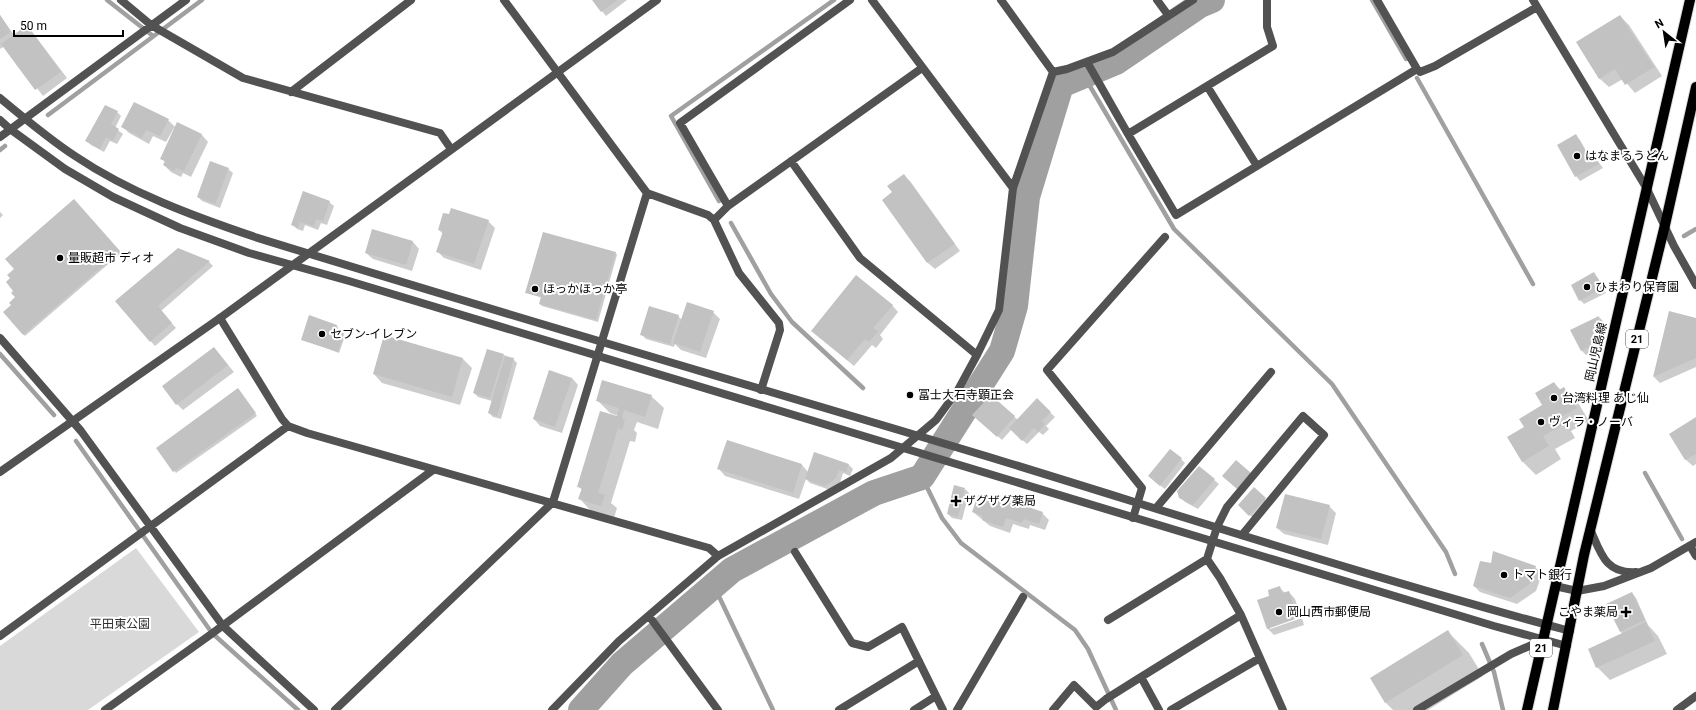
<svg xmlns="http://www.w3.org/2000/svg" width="1696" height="710" font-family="Roboto,'Noto Sans JP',sans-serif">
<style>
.green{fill:#d9d9d9}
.shadow{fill:#0003}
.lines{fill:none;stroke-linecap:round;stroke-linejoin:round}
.stream{stroke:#a0a0a0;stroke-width:4.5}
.river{stroke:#a0a0a0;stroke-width:26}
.building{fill:#c2c2c2}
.primary-casing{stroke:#dbdbdb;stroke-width:12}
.minor{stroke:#525252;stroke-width:8}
.tertiary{stroke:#525252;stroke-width:8}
.primary{stroke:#000;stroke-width:10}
.poi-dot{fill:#000;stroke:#fff;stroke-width:1.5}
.labels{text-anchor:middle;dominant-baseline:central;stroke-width:4;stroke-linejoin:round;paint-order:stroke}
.shield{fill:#fff;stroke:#4c4c4c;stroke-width:1}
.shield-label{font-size:11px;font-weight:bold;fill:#000}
.poi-label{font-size:12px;fill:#000;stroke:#fff;text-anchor:start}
.street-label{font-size:12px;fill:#000;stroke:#fff}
.park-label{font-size:12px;fill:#303030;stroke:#fff}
</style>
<rect width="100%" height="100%" fill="#fff"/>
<path class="green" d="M136,548L199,632L88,710H0V646Z"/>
<path class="shadow" d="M593,0H627L606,16Z
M0,15L14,35L27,26L33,33L67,78L43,96L5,46L0,49Z
M1620,16L1629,25L1662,76L1635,93L1623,79L1609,87L1600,79L1578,43Z
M117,112L121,116L115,128L123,134L117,144L110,141L104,152L91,145L87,141Z
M168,120L176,128L178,124L202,135L208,142L191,177L183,173L181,177L171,172L164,165L166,163L161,158L176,129L174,128L166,142L153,136L149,144L129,133L122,126Z
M1576,136L1580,140L1590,158L1594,156L1603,168L1580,181L1576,176Z
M228,169L233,173L220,208L202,201L198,197Z
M903,175L910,181L960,251L935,269L928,263L883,200L894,193Z
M74,201L121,253L25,336L4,313L13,306L16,297Z
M329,202L334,206L327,225L321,223L318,230L305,225L303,231L297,229L293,225Z
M0,212L3,215L0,218Z
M488,221L495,228L481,270L444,258L437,251L443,234L439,230Z
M413,242L419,249L412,271L373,259L366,253Z
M178,249L209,262L213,266L161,311L176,328L155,346L116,302Z
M616,253L617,255L598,322L542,306L540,304L542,298L526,292Z
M1594,274L1598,278L1606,293L1584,304L1580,300Z
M892,305L898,312L880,335L883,339L876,348L872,345L854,366L819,337Z
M713,312L720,319L706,358L681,350L675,344L674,347L646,339L641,334L678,316L682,320Z
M1670,312L1696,319V367L1660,383L1654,377Z
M1599,317L1603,321L1598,349L1586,355L1582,351L1572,330Z
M336,325L338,327L337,332L345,336L339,353L302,339Z
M385,336L463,359L472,368L460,405L382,383L374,374Z
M214,348L234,372L183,410L177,404Z
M504,355L513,359L517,363L501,419L493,417L489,413L492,401L478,397L474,393Z
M572,378L578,385L562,433L540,426L534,419Z
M1554,383L1561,390L1564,388L1577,401L1589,421L1571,431L1575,438L1555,449L1561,459L1536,475L1523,462L1508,438L1525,428L1543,405Z
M240,392L257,416L176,473L157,448Z
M651,396L664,408L658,429L637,422L634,430L637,433L635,442L630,441L611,503L617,508L614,518L592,512L580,499L582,490L578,486L618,416L610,413L597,400Z
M991,396L1018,420L1037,400L1055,417L1046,426L1049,429L1043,435L1039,432L1027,444L1011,430L1002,440L978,419Z
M1696,418V464L1693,466L1686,460L1670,434Z
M1181,459L1185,463L1165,489L1154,481Z
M802,465L808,472L849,465L853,469L850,476L843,473L840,483L830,490L810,483L806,479L799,499L725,476L719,469Z
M1199,467L1219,484L1198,509L1185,502L1180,497Z
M1254,488L1269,503L1254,519L1239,505Z
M965,489L969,493L962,520L952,518L948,514Z
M1329,506L1336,513L1328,545L1284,534L1277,528Z
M973,512L1042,513L1049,520L1045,530L1030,525L1029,529L1013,524L1010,533L990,526Z
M1535,567L1542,574L1536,591L1517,604L1480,592L1474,586Z
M1279,587L1285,593L1289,592L1295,599L1301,616L1270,627V629L1302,618L1304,625L1274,635L1268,629L1258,601L1271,596Z
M1632,593L1636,598L1648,625L1658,636L1667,654L1610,680L1597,667L1622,634L1621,632Z
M1448,632L1469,653L1483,676L1428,710H1393L1385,702Z"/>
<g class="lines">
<path class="stream" d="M107,0L153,36
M1372,0L1406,59
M1084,76L1174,229L1332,384L1446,552L1455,574
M1417,78L1533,284
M48,115L202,0
M0,150L5,146
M719,201L671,116L834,0
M731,223L771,294L792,322L863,388
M1684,236L1696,229
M0,354L54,415
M76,441L212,633L298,710
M1645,473L1682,539
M922,477L942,518L961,543L1075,630L1088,649L1116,710
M714,586L773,710
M1482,644L1494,672L1503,710"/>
<path class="river" d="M581,710L622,664L732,570L874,493L922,477L1002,351L1015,306L1027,197L1061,85L1116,62L1200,5L1212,0"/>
</g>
<path class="building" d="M592,0H617L601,12Z
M0,15L11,32L0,39Z
M1620,15L1654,67L1625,85L1615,69L1599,79L1576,42Z
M27,25L61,72L35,90L1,44Z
M134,102L169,119L160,136L146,130L142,138L121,127Z
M105,105L118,111L111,124L119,129L113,141L106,137L100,149L85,141Z
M177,122L202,134L184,171L176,168L174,171L163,165L165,161L160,159Z
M1576,134L1589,157L1594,155L1599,164L1575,177L1557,145Z
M210,161L229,168L215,204L197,197Z
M904,174L955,244L927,263L882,200L892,192L887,186Z
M303,191L330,201L323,221L316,219L314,226L300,222L298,228L291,225Z
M74,199L120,251L23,335L3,312L11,305L9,303L15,297L11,293L13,291L6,282L10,278L7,275L14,269L5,259Z
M451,208L489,220L474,264L436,252L443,231L438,230L443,213L449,214Z
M372,229L413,241L406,265L365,253Z
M543,232L616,252L596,320L539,304L541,297L525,293Z
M178,248L210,261L158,306L172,323L150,342L115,301Z
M1594,272L1603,288L1579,301L1571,285Z
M856,275L893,305L873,328L878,331L869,342L865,339L847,360L811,331Z
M687,302L714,311L700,352L673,343Z
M649,306L679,315L670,344L640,335Z
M1669,311L1696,318V358L1653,377Z
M309,315L337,325L335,330L344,333L338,352L301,340Z
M1599,316L1594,345L1581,351L1570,330Z
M384,335L463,358L452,397L373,374Z
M214,347L228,365L176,405L162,386Z
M487,349L504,354L490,398L473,393Z
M505,356L514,358L497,416L488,413Z
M549,370L572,378L555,427L533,419Z
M602,380L652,395L645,417L624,410L622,418L625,420L622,430L618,428L598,493L605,495L601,506L578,499L582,488L577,487L600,411L617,416L619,408L596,401Z
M1554,382L1559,390L1564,387L1577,408L1559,418L1563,425L1543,436L1549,446L1522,462L1507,437L1524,427L1519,419L1542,405L1535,393Z
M238,388L256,413L173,472L156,448Z
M991,395L1015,416L997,437L972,415Z
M1037,398L1051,412L1042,421L1045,424L1038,432L1034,428L1022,441L1009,428Z
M1696,417V454L1685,460L1669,434Z
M727,440L802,464L793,493L717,469Z
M1170,449L1182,458L1160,486L1148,476Z
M814,452L849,464L846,472L839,470L836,478L825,486L805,479Z
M1236,460L1251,473L1237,489L1222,476Z
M1199,466L1215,479L1193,505L1179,498L1177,491Z
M954,485L965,488L958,517L947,514Z
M1254,487L1266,498L1249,516L1238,505Z
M990,494L1043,512L1039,524L1024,519L1022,523L1006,518L1003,527L982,520L983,516L972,512L978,495L989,498Z
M1285,494L1330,505L1321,539L1276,528Z
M1493,551L1536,566L1529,584L1510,598L1473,586L1480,561L1491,563Z
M1280,586L1282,593L1289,591L1298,618L1267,629L1257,600L1269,596L1268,590Z
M1632,592L1645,620L1620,632L1606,604Z
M1646,622L1655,641L1596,668L1588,649Z
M1448,630L1463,655L1385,703L1370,678Z"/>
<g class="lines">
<defs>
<path id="primary" d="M1527,710L1690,0
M1553,710L1584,555L1665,225L1696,87"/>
</defs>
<use href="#primary" class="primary-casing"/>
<path class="minor" d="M121,0L151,25L243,78L440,133L451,149
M872,0L1013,188
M1001,0L1053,72
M1157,0L1168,15
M1533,0L1647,189L1674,246L1696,285
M1087,62L1128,134L1176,215L1417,69L1377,0
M1417,69L1420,72L1435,66L1537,7
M1053,72L1067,69L1113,52L1193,0
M1207,86L1257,166
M291,92L411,0
M1128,134L1273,46L1267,27V0
M0,137L186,0
M791,161L860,258L977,355
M647,193L708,215L714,220L739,273L779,323L780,330L761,390
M728,206L680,123L850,0
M714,220L728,206L922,68
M220,318L282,419L288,426L307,433C441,472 575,509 709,548L718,556
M0,338L81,431L223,626L314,710
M1156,508L1271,372
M1133,518L1142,488L1047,370L1165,237
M1242,535L1324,435L1303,416L1227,507L1217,527L1207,559L1220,578L1241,615L1283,710
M1690,546L1696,556
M795,552L852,643L868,647L902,627L943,710
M649,616L718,710
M1108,620L1207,559
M0,636L288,426
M105,710L210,635L433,470
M335,710L553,502L647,193L504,0
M552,710L619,641L718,556L891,458L936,420L958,390L977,355L999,310L1013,188L1053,72
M839,710L919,661
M914,710L936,696
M957,710L1023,597
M1053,710L1074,685L1096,707L1106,699L1141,677
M1159,710L1141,677L1241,615
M1171,710L1260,658
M1417,710L1511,654L1543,640
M1677,710L1696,696"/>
<path class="tertiary" d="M0,98C24,118 49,139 75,156C130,193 193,216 255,237C503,314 753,386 1002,461C1191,519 1379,580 1570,631
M0,120L10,129L65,169L113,197L180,228L249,253L349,281L1494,626L1567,646
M0,472L220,318L657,0
M1591,531C1601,554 1606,574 1636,572
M1555,586L1577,591L1604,586L1651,568L1696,542"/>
<use href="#primary" class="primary"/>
</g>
<g class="poi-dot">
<circle cx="1577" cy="156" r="4"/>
<circle cx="60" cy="258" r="4"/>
<circle cx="1587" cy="287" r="4"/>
<circle cx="535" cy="289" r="4"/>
<circle cx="322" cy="334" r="4"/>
<circle cx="910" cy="395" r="4"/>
<circle cx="1554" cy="398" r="4"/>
<circle cx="1541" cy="422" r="4"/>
<path d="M954 495h4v4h4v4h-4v4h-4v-4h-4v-4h4z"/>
<circle cx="1504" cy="575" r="4"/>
<circle cx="1279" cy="612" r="4"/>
<path d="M1624 606h4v4h4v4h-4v4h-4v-4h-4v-4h4z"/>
</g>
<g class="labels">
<g class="shield">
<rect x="1626" y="330" width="22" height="18" rx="3"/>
<rect x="1530" y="639" width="22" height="18" rx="3"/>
</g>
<g class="shield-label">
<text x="1637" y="339">21</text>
<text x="1541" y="648">21</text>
</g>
<g class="poi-label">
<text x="1585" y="156">はなまるうどん</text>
<text x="68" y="258">量販超市 ディオ</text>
<text x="1595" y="287">ひまわり保育園</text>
<text x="543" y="289">ほっかほっか亭</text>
<text x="330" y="334">セブン-イレブン</text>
<text x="918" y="395">冨士大石寺顕正会</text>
<text x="1562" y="398">台湾料理 あじ仙</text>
<text x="1549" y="422">ヴィラ・ノーバ</text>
<text x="964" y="501">ザグザグ薬局</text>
<text x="1512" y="575">トマト銀行</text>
<text x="1287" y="612">岡山西市郵便局</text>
<text x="1618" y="612" text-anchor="end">こやま薬局</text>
</g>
<g class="street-label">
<text transform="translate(1596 352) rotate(-77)">岡山児島線</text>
</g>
<g class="park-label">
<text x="120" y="624">平田東公園</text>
</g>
</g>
<g transform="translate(1664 32) rotate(330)" stroke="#ffffff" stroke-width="3" paint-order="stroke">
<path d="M0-3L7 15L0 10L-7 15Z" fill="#000000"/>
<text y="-6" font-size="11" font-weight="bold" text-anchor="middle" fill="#000000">N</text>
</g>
<path d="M14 30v6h109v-6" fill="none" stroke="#000000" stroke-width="2"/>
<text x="20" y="30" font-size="12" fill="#000000" stroke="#ffffff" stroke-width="3" paint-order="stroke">50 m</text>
</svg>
